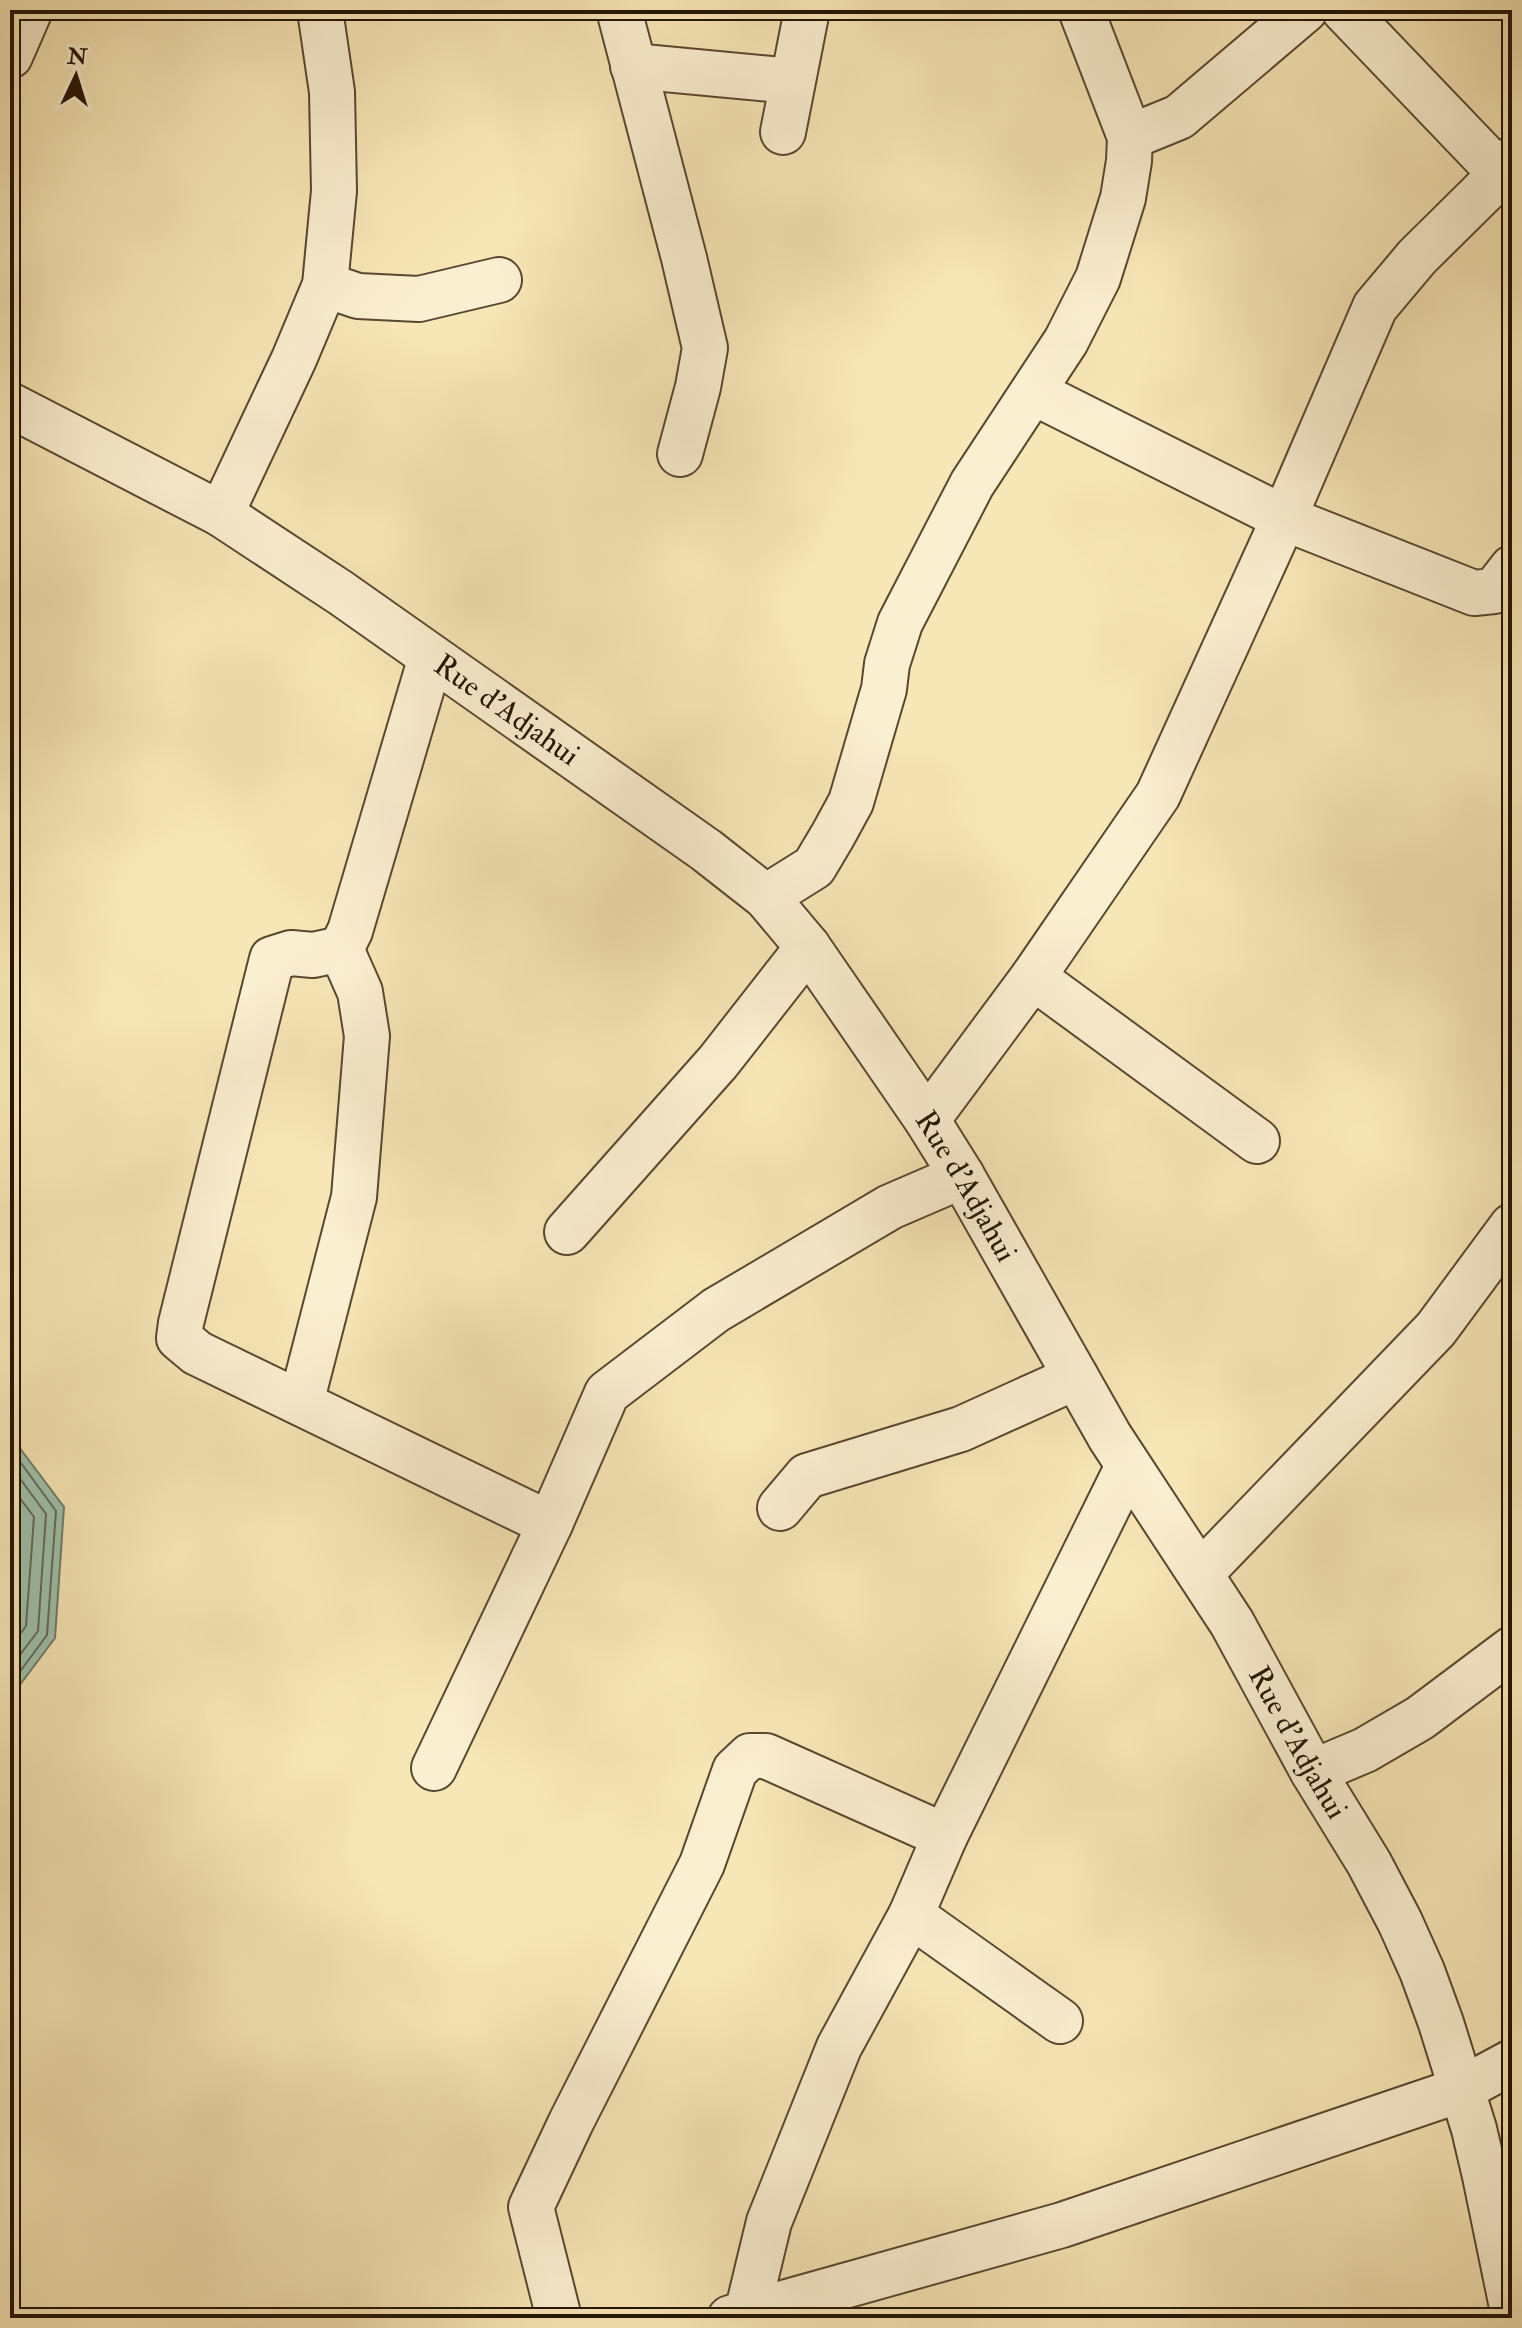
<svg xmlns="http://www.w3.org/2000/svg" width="1522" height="2328" font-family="'IM FELL Double Pica',serif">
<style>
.water{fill:#9ec0ab;stroke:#6d7b68;stroke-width:2}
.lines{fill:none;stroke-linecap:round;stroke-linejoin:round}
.shore{stroke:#616a58;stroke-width:2}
.minor-casing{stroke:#594830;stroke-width:48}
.minor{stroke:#faefd0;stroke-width:44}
.labels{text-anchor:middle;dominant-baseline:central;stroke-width:8;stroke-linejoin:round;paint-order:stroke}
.street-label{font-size:30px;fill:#241404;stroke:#faefd0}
</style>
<rect width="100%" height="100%" fill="#f7e6b6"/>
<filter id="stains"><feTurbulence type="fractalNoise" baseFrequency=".0025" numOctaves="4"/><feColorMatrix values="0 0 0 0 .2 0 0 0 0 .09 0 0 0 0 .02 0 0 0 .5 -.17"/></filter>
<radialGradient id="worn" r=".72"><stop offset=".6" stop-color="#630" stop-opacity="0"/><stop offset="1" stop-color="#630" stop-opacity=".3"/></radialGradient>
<path class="water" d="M10,1435L64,1507L55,1638L10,1698Z"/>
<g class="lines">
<path class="shore" d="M10,1448L56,1511L47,1635L10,1685
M10,1465L46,1514L38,1631L10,1668
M10,1485L34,1517L26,1626L10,1648"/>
<defs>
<g id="minor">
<path d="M619,10L684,258L705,348L698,387L680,454"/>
<path d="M1344,10L1501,174"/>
<path d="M10,56L30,10"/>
<path d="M633,66L792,81"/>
<path d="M783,132L807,10"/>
<path d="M1130,137L1179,117L1305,10"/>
<path d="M325,285L358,296L419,299L499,280"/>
<path d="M1033,392L1284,518L1474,593L1494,591L1512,568"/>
<path id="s1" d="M10,405L221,514L341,593L706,850L766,897L808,947L927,1120L962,1176L1110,1437L1232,1623L1313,1772L1369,1863L1400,1922L1422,1971L1441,2023L1474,2129L1485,2176L1512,2307"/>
<path d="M221,514L294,359L325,285L334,191L332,92L320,10"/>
<path d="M431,657L350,931L341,949L313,955L291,953L272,959L181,1323L179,1338L197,1353L550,1524"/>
<path d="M766,897L814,867L833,835L851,802L884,689L887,664L900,623L972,484L1066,341L1098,278L1123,198L1129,161L1130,137L1081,10"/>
<path d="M1033,977L1257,1141"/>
<path d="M927,1120L1033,977L1158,795L1284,518L1375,307L1417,257L1501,174L1512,159"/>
<path d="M567,1232L718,1062L808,947"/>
<path d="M301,1403L354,1197L367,1036L360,992L341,949"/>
<path d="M780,1508L807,1476L961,1429L1076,1377"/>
<path d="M1201,1573L1436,1329L1512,1226"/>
<path d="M434,1768L550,1524L607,1393L716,1310L890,1207L962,1176"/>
<path d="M1313,1772L1365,1750L1420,1718L1512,1649"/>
<path d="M911,1915L1060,2021"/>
<path d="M747,2313L769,2222L839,2047L911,1915L945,1836L1128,1466"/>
<path d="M559,2318L531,2207L571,2122L702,1864L735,1770L750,1756H766L945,1836"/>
<path d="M730,2318L1062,2225L1460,2090L1512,2062"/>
</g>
</defs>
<use href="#minor" class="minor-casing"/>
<use href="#minor" class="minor"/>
</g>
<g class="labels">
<g class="street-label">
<text stroke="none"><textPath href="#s1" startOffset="584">Rue d'Adjahui</textPath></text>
<text stroke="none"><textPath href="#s1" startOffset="1256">Rue d'Adjahui</textPath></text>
<text stroke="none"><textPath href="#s1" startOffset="1904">Rue d'Adjahui</textPath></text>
</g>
</g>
<rect width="1522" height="2328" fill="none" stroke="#f7e6b6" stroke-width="40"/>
<rect x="12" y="12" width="1498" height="2304" fill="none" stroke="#241404" stroke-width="4"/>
<rect x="20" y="20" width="1482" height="2288" fill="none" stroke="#241404" stroke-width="2"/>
<g transform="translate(76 76) rotate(4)" stroke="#faefd0" stroke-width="6" paint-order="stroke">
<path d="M0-6L14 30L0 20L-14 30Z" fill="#241404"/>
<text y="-12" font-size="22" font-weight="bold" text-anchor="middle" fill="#241404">N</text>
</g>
<rect width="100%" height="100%" filter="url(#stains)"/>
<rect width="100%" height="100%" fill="url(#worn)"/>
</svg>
